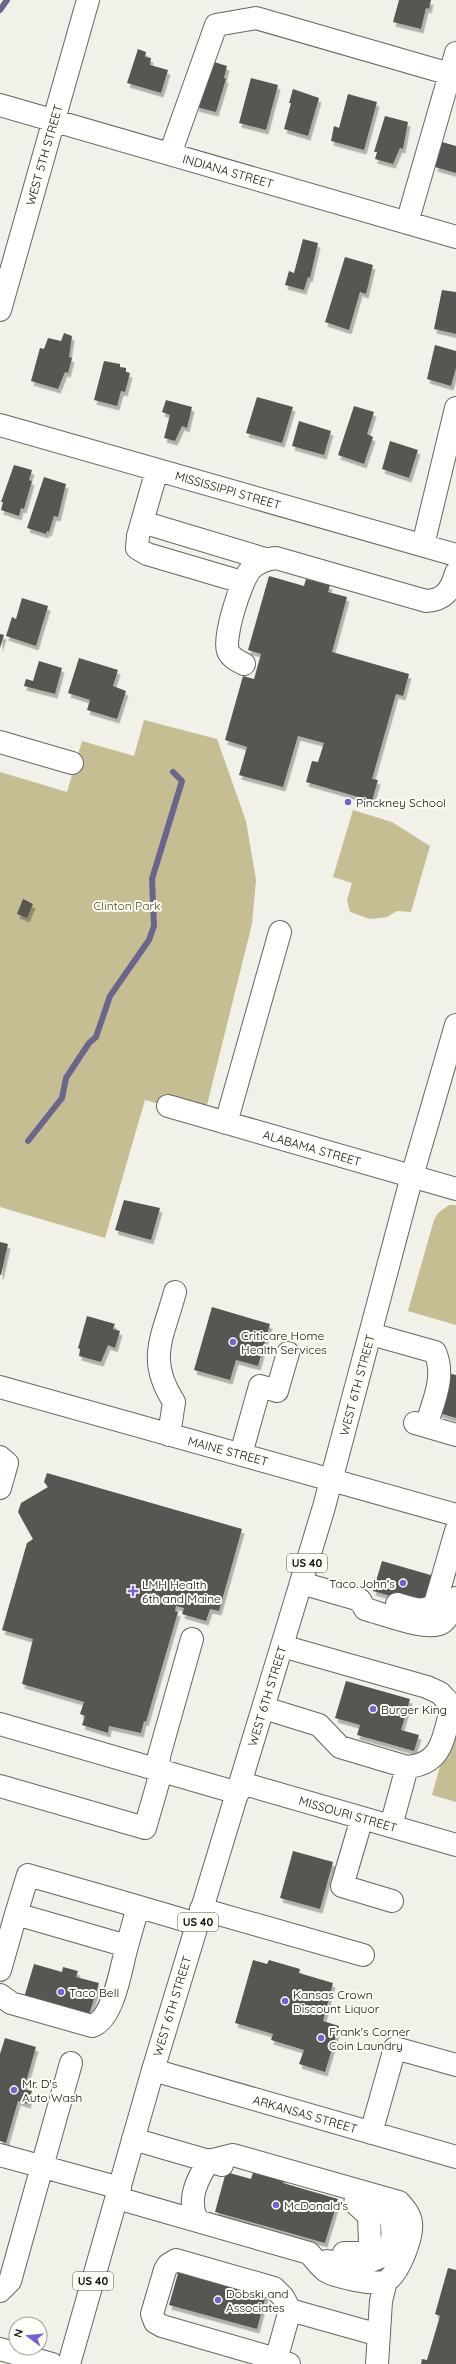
<svg xmlns="http://www.w3.org/2000/svg" width="456" height="2364" font-family="Quicksand,sans-serif">
<style>
.green{fill:#c5be93}
.lines{fill:none;stroke-linecap:round;stroke-linejoin:round}
.stream{stroke:#6a658d;stroke-width:6}
.building{fill:#585752;filter:url(#shadow)}
.minor-casing{stroke:#666560;stroke-width:24}
.highway-casing{stroke:#666560;stroke-width:24}
.minor{stroke:#fff;stroke-width:22}
.highway{stroke:#fff;stroke-width:22}
.poi-dot{fill:#7a5ed8;stroke:#fefdf6;stroke-width:1.5}
.labels{text-anchor:middle;dominant-baseline:central;stroke-width:4;stroke-linejoin:round;paint-order:stroke}
.shield{fill:#fefdf6;stroke:#565652;stroke-width:1}
.shield-label{font-size:11px;font-weight:bold;fill:#0e0e0c}
.street-label{font-size:12px;fill:#0e0e0c;stroke:#fefdf6}
.poi-label{font-size:12px;fill:#0e0e0c;stroke:#fefdf6;text-anchor:start}
.park-label{font-size:12px;fill:#564e1c;stroke:#fefdf6}
</style>
<defs>
<filter id="shadow"><feDropShadow dx="2.5" dy="4.5" stdDeviation="0" flood-color="#0004"/></filter>
</defs>
<rect width="100%" height="100%" fill="#f1f0e9"/>
<path class="green" d="M144,720L217,739L246,821L256,880L252,924L207,1105L166,1094L163,1105L145,1100L105,1238L0,1207V772L67,792L82,741L134,756Z
M353,810L392,822L430,846L411,912L397,911L387,917L370,919L350,912L347,900L352,883L333,877Z
M449,1205H456V1325L408,1311L434,1220L438,1213Z
M456,1710V1802L432,1795Z"/>
<g class="lines">
<path class="stream" d="M0,10L7,0
M28,1141L62,1098L66,1078L89,1043L96,1037L110,996L149,940L154,926L152,879L182,781L173,772"/>
</g>
<path class="building" d="M399,0H431L429,9L426,8L421,29L393,22Z
M138,49L146,52L145,57L151,58L150,65L168,70L161,93L127,83Z
M211,61L227,66L224,78L226,79L216,112L196,107Z
M251,78L278,85L266,130L239,123Z
M293,89L319,98L308,136L284,129L291,103H289Z
M348,94L377,102L364,150L331,141L334,126L339,128Z
M385,116L408,122L403,149L400,148L393,164L375,159L377,152H374Z
M442,142L456,146V173L435,167Z
M303,239L318,243L310,278L308,277L304,290L285,285L289,271L294,273Z
M345,257L373,265L366,294L360,292L349,330L325,322Z
M442,290L456,292V334L434,329Z
M64,333L72,336L69,357L72,358L68,373L65,372L58,389L31,381L40,348L44,349L48,338L61,341Z
M435,345L456,351V368L451,386L427,379Z
M104,361L120,364V367L126,368V372L130,373L125,392L121,391L117,406L94,400Z
M257,397L293,407L282,443L246,433Z
M166,400L192,407L187,428L182,426L175,441L164,438L170,415L162,412Z
M354,406L374,412L367,434L373,437L364,464L338,455Z
M299,421L331,431L324,455L292,446Z
M390,441L418,450L409,478L382,469Z
M14,465L32,470L29,480L32,481L24,509L21,508L19,516L1,510L3,502H1Z
M44,477L66,484L58,517L54,516L49,532L47,531L46,534L27,528Z
M269,576L304,586L306,579L330,585L328,592L347,597L332,652L409,674L403,696L396,694L372,779L378,780L372,801L306,782L312,761L318,762L324,743L298,736L283,787L239,775L247,747L225,740L243,676L254,679L261,654L248,650Z
M22,598L48,606L36,646L6,636L12,617L16,619Z
M0,634L4,635L0,648Z
M79,658L118,670L113,686L126,691L117,719L87,710L90,700L68,693Z
M39,661L62,668L55,694L24,686L26,679L33,681Z
M23,899L33,904L27,918L17,914Z
M124,1200L160,1208L151,1240L115,1230Z
M0,1242L8,1244L1,1275H0Z
M212,1307L270,1324L258,1366L236,1360L230,1380L194,1370Z
M87,1316L115,1324L113,1329L120,1331L115,1348L108,1345L101,1362L79,1356L80,1349L78,1348Z
M447,1373L456,1375V1418L436,1412Z
M47,1473L242,1529L219,1611L210,1609L206,1621L182,1614L184,1608L176,1606L175,1611L178,1612L146,1722L144,1721L141,1733L109,1726L108,1733L82,1725L85,1716L80,1714L84,1702L22,1684L33,1639L2,1630L27,1543L33,1539L18,1512L21,1503L48,1487L44,1482Z
M382,1561L434,1576L427,1598L419,1604L373,1591Z
M346,1681L410,1699L401,1730L419,1735L414,1751L357,1735L360,1725L335,1718Z
M293,1851L333,1862L320,1909L280,1898Z
M253,1960L267,1964L269,1960L300,1969L299,1973L333,1983L323,2021L339,2026L325,2072L299,2064L304,2050L271,2040L273,2034L235,2023Z
M34,1964L62,1972L63,1967L78,1971L76,1977L99,1983L88,2018L23,2001Z
M5,2038L36,2047L24,2089L32,2091L28,2104L18,2101L6,2143L0,2141V2054Z
M256,2163L286,2172L283,2183L338,2199L325,2243L215,2212L226,2172L251,2179Z
M448,2268L456,2270V2364H421L422,2359L427,2360L440,2316L435,2314Z
M179,2270L266,2295L257,2329L169,2305Z"/>
<g class="lines">
<defs>
<path id="minor" d="M0,105L456,237
M170,154L216,25L256,18L450,74
M407,223L456,53
M0,310L88,0
M0,425L456,555
M157,470L138,536L137,548L147,554L242,582
M142,522L265,559
M423,545L456,408
M244,664C238,661 231,658 228,651C223,637 241,580 251,569C258,562 267,559 276,558L426,601C445,600 451,590 456,573
M0,742L72,763
M168,1106L456,1189
M226,1123L280,932
M371,1334L435,1352C446,1377 433,1402 426,1426
M0,1387L456,1515
M415,1423L456,1435
M169,1435L174,1402C146,1359 163,1337 175,1292
M241,1454L260,1386L277,1391L288,1353
M0,1457L7,1463L0,1488
M301,1583L360,1600L365,1609C381,1613 430,1633 443,1622C450,1616 453,1607 456,1598
M397,1604C412,1608 423,1614 435,1604L456,1531
M282,1646L427,1687L440,1693L452,1706C443,1736 444,1764 407,1767
M264,1708L319,1725L340,1747L407,1767L391,1826
M0,1724L238,1793
M241,1783L456,1845
M0,1786L145,1828L158,1783L159,1756L192,1639
M362,1818L342,1886L392,1901
M138,1907L127,1946L16,1914L28,1875C84,1891 141,1907 197,1924
M201,1909L363,1955
M0,1970L16,1914
M0,1995L11,2003L92,2026C114,2019 121,1967 127,1946
M153,2070L456,2157
M371,2133L395,2048L456,2065
M0,2155L120,2188
M117,2198L309,2253C314,2258 320,2267 326,2271C336,2277 376,2286 386,2281C399,2274 413,2236 411,2223C410,2214 404,2208 399,2202L233,2155L209,2161L133,2139
M198,2221C186,2201 197,2179 209,2161L222,2165
M344,2253H364L368,2251L370,2243L369,2216L355,2203
M327,2261C354,2267 398,2265 392,2227C392,2221 390,2215 384,2212C377,2208 368,2207 360,2205
M0,2291L10,2281L71,2063
M0,2349L52,2364
M277,2364L276,2360L269,2357L162,2326L155,2322L152,2314L165,2270L168,2265L176,2260L274,2288L283,2297L290,2310
M289,2364L276,2360L290,2310L379,2335
M377,2364L381,2301L386,2281"/>
<path id="highway" d="M69,2364L153,2070L324,1507L412,1176L456,1025"/>
</defs>
<use href="#minor" class="minor-casing"/>
<use href="#highway" class="highway-casing"/>
<use href="#minor" class="minor"/>
<use href="#highway" class="highway"/>
</g>
<g class="poi-dot">
<circle cx="348" cy="802" r="4"/>
<circle cx="233" cy="1342" r="4"/>
<circle cx="403" cy="1583" r="4"/>
<path d="M131 1585h4v4h4v4h-4v4h-4v-4h-4v-4h4z"/>
<circle cx="373" cy="1709" r="4"/>
<circle cx="61" cy="1992" r="4"/>
<circle cx="285" cy="2001" r="4"/>
<circle cx="321" cy="2038" r="4"/>
<circle cx="14" cy="2090" r="4"/>
<circle cx="276" cy="2205" r="4"/>
<circle cx="218" cy="2300" r="4"/>
</g>
<g class="labels">
<g class="shield">
<rect x="287" y="1554" width="40" height="18" rx="3"/>
<rect x="178" y="1913" width="40" height="18" rx="3"/>
<rect x="73" y="2272" width="40" height="18" rx="3"/>
</g>
<g class="shield-label">
<text x="307" y="1563">US 40</text>
<text x="198" y="1922">US 40</text>
<text x="93" y="2281">US 40</text>
</g>
<g class="street-label">
<text transform="translate(44 155) rotate(-74)">WEST 5TH STREET</text>
<text transform="translate(228 171) rotate(16)">INDIANA STREET</text>
<text transform="translate(228 490) rotate(16)">MISSISSIPPI STREET</text>
<text transform="translate(312 1148) rotate(16)">ALABAMA STREET</text>
<text transform="translate(357 1385) rotate(-75)">WEST 6TH STREET</text>
<text transform="translate(228 1451) rotate(15)">MAINE STREET</text>
<text transform="translate(267 1696) rotate(-73)">WEST 6TH STREET</text>
<text transform="translate(348 1814) rotate(16)">MISSOURI STREET</text>
<text transform="translate(172 2006) rotate(-73)">WEST 6TH STREET</text>
<text transform="translate(305 2114) rotate(16)">ARKANSAS STREET</text>
</g>
<g class="poi-label">
<text x="356" y="802">Pinckney School</text>
<text x="241" y="1335">Criticare Home<tspan x="241" dy="14">Health Services</tspan></text>
<text x="395" y="1583" text-anchor="end">Taco John's</text>
<text x="142" y="1584">LMH Health<tspan x="142" dy="14">6th and Maine</tspan></text>
<text x="381" y="1709">Burger King</text>
<text x="69" y="1992">Taco Bell</text>
<text x="293" y="1994">Kansas Crown<tspan x="293" dy="14">Discount Liquor</tspan></text>
<text x="329" y="2031">Frank's Corner<tspan x="329" dy="14">Coin Laundry</tspan></text>
<text x="22" y="2083">Mr. D's<tspan x="22" dy="14">Auto Wash</tspan></text>
<text x="284" y="2205">McDonald's</text>
<text x="226" y="2293">Dobski and<tspan x="226" dy="14">Associates</tspan></text>
</g>
<g class="park-label">
<text x="127" y="905">Clinton Park</text>
</g>
</g>
<g transform="translate(28 2336) rotate(286)"><circle r="19" fill="#fefdf6" stroke="#9e9d98"/>
<path d="M0-3L7 15L0 10L-7 15Z" fill="#7a5ed8"/>
<text y="-6" font-size="11" font-weight="bold" text-anchor="middle" fill="#0e0e0c">N</text>
</g>
</svg>
